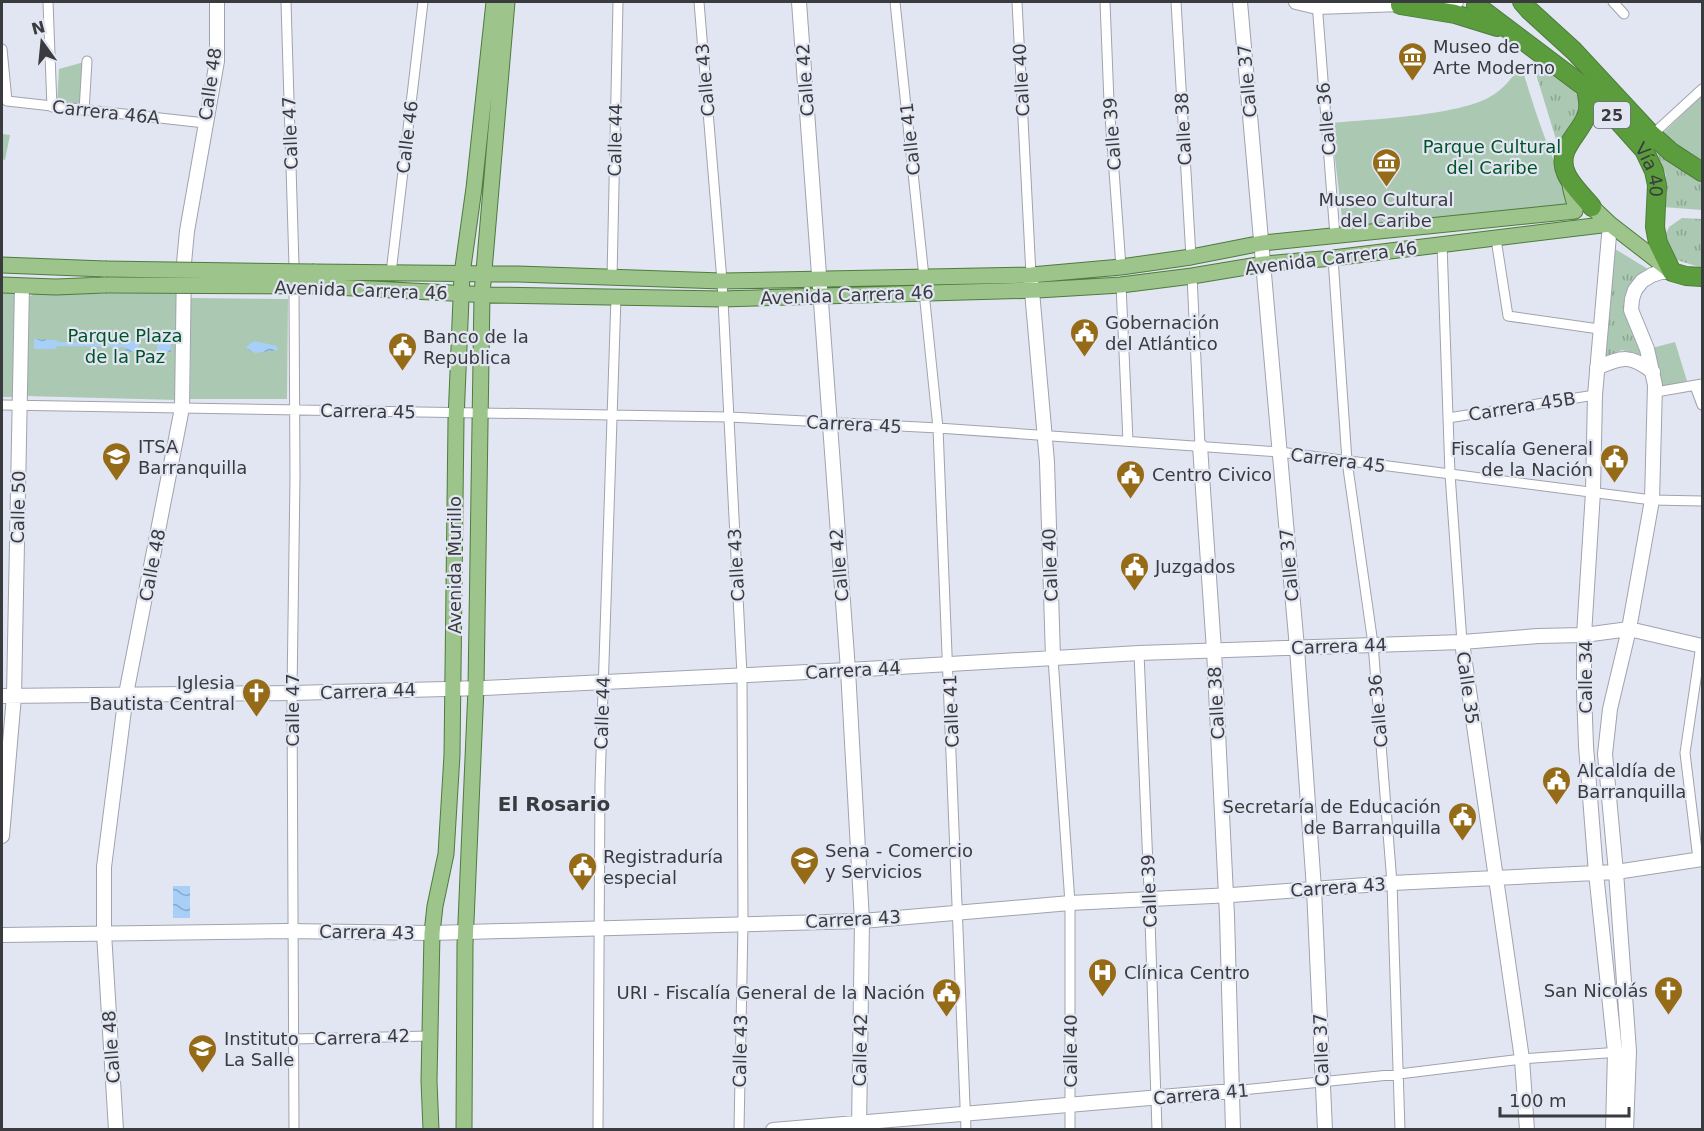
<svg xmlns="http://www.w3.org/2000/svg" width="1704" height="1131" font-family="'DejaVu Sans',sans-serif">
<style>
.grass{fill:url(#grass-tufts)}
.green{fill:#abc8b2}
.water{fill:url(#water-waves)}
.lines{fill:none;stroke-linecap:round;stroke-linejoin:round}
.street-casing{stroke:#a0a3ae;stroke-width:11}
.secondary-casing{stroke:#a0a3ae;stroke-width:16}
.primary-casing{stroke:#4f7b3e;stroke-width:17}
.highway-casing{stroke:#4f7b3e;stroke-width:20}
.street{stroke:#fff;stroke-width:9}
.secondary{stroke:#fff;stroke-width:14}
.primary{stroke:#9dc48b;stroke-width:15}
.highway{stroke:#5b9d3d;stroke-width:18}
.primary-bridge-casing{stroke:#4f7b3e;stroke-width:17;stroke-linecap:butt}
.primary-bridge{stroke:#9dc48b;stroke-width:15}
.labels{text-anchor:middle;dominant-baseline:central;stroke-width:4.5;stroke-linejoin:round;paint-order:stroke}
.shield{fill:#e2e6f2;stroke:#6c6e75;stroke-width:1.5}
.shield-label{font-size:16px;font-weight:bold;fill:#393b3f}
.poi-label{font-size:18px;fill:#393b3f;stroke:#e2e6f2;text-anchor:start}
.street-label{font-size:18px;fill:#393b3f;stroke:#e2e6f2}
.park-label{font-size:18px;fill:#005327;stroke:#e2e6f2}
.neighbourhood-label{font-size:20px;font-weight:bold;fill:#393b3f;stroke:#e2e6f2}
</style>
<defs>
<pattern id="grass-tufts" width="24" height="20" patternUnits="userSpaceOnUse" patternTransform="scale(1.5)"><rect width="24" height="20" fill="#abc8b2"/><path d="M3 7l-1-3M5 7V3M7 7l1-3M15 17l-1-3M17 17v-4M19 17l1-3" fill="none" stroke="#8ca492"/></pattern>
<pattern id="water-waves" width="16" height="10" patternUnits="userSpaceOnUse" patternTransform="scale(1.5)"><rect width="16" height="10" fill="#a7cff8"/><path d="M0 5q4-4 8 0t8 0" fill="none" stroke="#89a9ca"/></pattern>
</defs>
<rect width="100%" height="100%" fill="#e2e6f2"/>
<path class="grass" d="M1532,61C1546,69 1585,92 1582,109C1580,121 1566,135 1558,146Z
M1657,153L1702,183V210L1663,207L1666,175Z
M1682,218L1702,219V268L1674,259L1664,238L1669,227Z
M1612,247L1651,271C1641,273 1634,278 1629,287C1618,311 1633,334 1642,355L1622,350L1606,357Z"/>
<path class="green" d="M84,62L82,108L57,105L59,69Z
M1521,65C1535,111 1549,156 1572,199L1569,205L1343,227L1331,123C1371,119 1466,116 1496,93C1506,86 1514,75 1521,65Z
M1702,96V160L1687,153L1663,133Z
M2,134L10,135L5,160L2,159Z
M2,290L9,291L18,295L17,392L12,397H2Z
M178,293V400L25,396L26,298L34,294Z
M191,298L288,299L287,399H190Z
M1675,342L1687,381L1662,387L1652,348Z"/>
<path class="water" d="M34,339L57,340V342L125,344L126,341H139V352H126L125,347L57,346L56,349H34Z
M254,341L277,346L278,350L255,353L247,349V346Z
M157,342H171V352H157Z
M173,886H190V918H173Z"/>
<g class="lines">
<defs>
<path id="street" d="M48,2L52,107
M286,2L294,265
M699,2L722,281L742,675L743,924L739,1130
M895,2L924,277
M1017,2L1031,275
M1105,2L1109,102L1121,267
M1176,2L1191,257
M1317,2L1335,236
M1613,2L1624,14
M2,49L7,101L205,123
M84,111L87,61
M1652,135L1702,89
M1496,239L1508,316L1599,329
M1442,244L1450,474L1462,642
M1333,258L1347,461L1373,644L1392,883L1400,1130
M391,273L423,2
M1192,276L1200,446
M612,278L618,2
M1121,285L1128,441
M924,292L938,428L966,1130
M1695,386L1702,405
M1656,392L1702,384
M2,405L729,417L938,428L1280,452L1652,500L1702,501
M1448,418L1595,395
M1139,653L1149,890L1157,1130
M1053,658L1070,903V1130
M1698,859L1685,753L1701,645
M293,1039L430,1036
M1232,1091L1399,1074L1522,1059L1620,1052
M294,1130L292,693L295,477L294,291
M598,1130L600,784L616,297"/>
<path id="secondary" d="M799,2L848,670L862,921L859,1130
M1240,2L1297,648L1314,889L1325,1130
M1296,2L1317,7L1456,2
M1610,224L1595,395L1593,492L1584,635V691L1586,746L1596,873L1615,1052L1613,1130
M1031,280L1047,462L1053,658
M1597,368C1623,356 1631,355 1653,372
M1200,446L1214,650L1227,916L1233,1130
M1462,642L1522,1059L1527,1130
M2,696L292,693L484,688L848,670L1139,653L1462,642L1538,636L1584,635L1629,629L1702,646
M2,836L14,696L22,286
M2,935L286,931L432,933L862,921L1070,903L1232,895L1392,883L1616,872L1702,859
M116,1130L104,933V867L126,694L182,408L184,263L187,231L217,61V2
M773,1130L1232,1091
M1626,1130L1629,1051L1616,872L1605,754L1610,709L1629,629L1652,500L1655,385L1647,349L1631,310L1632,299L1635,290L1642,281L1652,275L1661,272H1672"/>
<path id="primary" d="M1592,207L1610,224L1672,272
M2,265L105,269
M314,272L518,274L722,281L1031,275L1121,267L1191,257L1262,243L1575,211C1576,200 1569,192 1570,180
M2,285L56,287L105,285
M314,286L490,295L722,299L1038,290L1121,285L1192,276L1264,264L1333,258L1610,224
M431,1130L429,1081L432,933L435,906L446,854L452,755L456,420L462,274L474,188L494,2
M464,1130L465,945L476,688L482,294L507,2"/>
<g id="highway">
<path d="M1522,2L1529,10L1574,51L1652,135L1671,152L1702,172"/>
<path d="M1400,5L1455,14L1497,27"/>
<path id="s1" d="M1476,5L1594,94L1644,150L1654,171L1657,185L1655,227L1658,243L1672,272L1686,276L1702,277"/>
<path d="M1586,89C1588,99 1590,108 1586,117C1578,136 1556,150 1566,173C1570,184 1584,197 1592,207"/>
</g>
</defs>
<use href="#street" class="street-casing"/>
<use href="#secondary" class="secondary-casing"/>
<use href="#primary" class="primary-casing"/>
<use href="#highway" class="highway-casing"/>
<use href="#street" class="street"/>
<use href="#secondary" class="secondary"/>
<use href="#primary" class="primary"/>
<use href="#highway" class="highway"/>
<defs>
<path id="primary-bridge" d="M105,269L314,272
M105,285L314,286"/>
</defs>
<use href="#primary-bridge" class="primary-bridge-casing"/>
<use href="#primary-bridge" class="primary-bridge"/>
</g>
<defs>
<symbol id="museum-pin" viewBox="-11 -11 22 30"><path d="M0 17L-7.5 6A9.5 9.5 0 1 1 7.5 6Z" fill="#966b18" stroke="#e2e6f2"/><path d="M0-6L6-3V-2H-6V-3ZM-5-1h2V3h-2ZM-1-1h2V3h-2ZM3-1h2V3H3ZM-6 4H6V6H-6Z" fill="#fff"/></symbol>
<symbol id="civic-pin" viewBox="-11 -11 22 30"><path d="M0 17L-7.5 6A9.5 9.5 0 1 1 7.5 6Z" fill="#966b18" stroke="#e2e6f2"/><path d="M-.6-6.5H3V-4.5H.6V-3L4-1V1h2V6H-6V1h2V-1L-.6-3ZM-1.2 2.5V6h2.4V2.5Z" fill="#fff"/></symbol>
<symbol id="university-pin" viewBox="-11 -11 22 30"><path d="M0 17L-7.5 6A9.5 9.5 0 1 1 7.5 6Z" fill="#966b18" stroke="#e2e6f2"/><path d="M0-5L7-2L0 1L-7-2ZM-4 1L0 2.5L4 1V4Q0 6-4 4Z" fill="#fff"/></symbol>
<symbol id="church-pin" viewBox="-11 -11 22 30"><path d="M0 17L-7.5 6A9.5 9.5 0 1 1 7.5 6Z" fill="#966b18" stroke="#e2e6f2"/><path d="M-1.2-6h2.4v3.5h3.3v2.4h-3.3V6h-2.4V-.1h-3.3v-2.4h3.3Z" fill="#fff"/></symbol>
<symbol id="hospital-pin" viewBox="-11 -11 22 30"><path d="M0 17L-7.5 6A9.5 9.5 0 1 1 7.5 6Z" fill="#966b18" stroke="#e2e6f2"/><path d="M-5-5h3v3.5h4V-5h3V5h-3V1.5h-4V5h-3Z" fill="#fff"/></symbol>
<symbol id="school-pin" viewBox="-11 -11 22 30"><path d="M0 17L-7.5 6A9.5 9.5 0 1 1 7.5 6Z" fill="#966b18" stroke="#e2e6f2"/><path d="M0-5L7-2L0 1L-7-2ZM-4 1L0 2.5L4 1V4Q0 6-4 4Z" fill="#fff"/></symbol>
</defs>
<g fill-rule="evenodd">
<use href="#museum-pin" x="1396" y="40" width="33" height="45"/>
<use href="#museum-pin" x="1370" y="146" width="33" height="45"/>
<use href="#civic-pin" x="1068" y="316" width="33" height="45"/>
<use href="#civic-pin" x="386" y="330" width="33" height="45"/>
<use href="#university-pin" x="100" y="440" width="33" height="45"/>
<use href="#civic-pin" x="1598" y="442" width="33" height="45"/>
<use href="#civic-pin" x="1114" y="458" width="33" height="45"/>
<use href="#civic-pin" x="1118" y="550" width="33" height="45"/>
<use href="#church-pin" x="240" y="676" width="33" height="45"/>
<use href="#civic-pin" x="1540" y="764" width="33" height="45"/>
<use href="#civic-pin" x="1446" y="800" width="33" height="45"/>
<use href="#university-pin" x="788" y="844" width="33" height="45"/>
<use href="#civic-pin" x="566" y="850" width="33" height="45"/>
<use href="#hospital-pin" x="1086" y="956" width="33" height="45"/>
<use href="#church-pin" x="1652" y="974" width="33" height="45"/>
<use href="#civic-pin" x="930" y="976" width="33" height="45"/>
<use href="#school-pin" x="186" y="1032" width="33" height="45"/>
</g>
<g class="labels">
<rect class="shield" x="1594" y="102" width="36" height="26" rx="4.5"/>
<g class="shield-label">
<text x="1612" y="115">25</text>
</g>
<g class="poi-label">
<text x="1433" y="46">Museo de<tspan x="1433" dy="21">Arte Moderno</tspan></text>
<text x="1386" y="199" text-anchor="middle">Museo Cultural<tspan x="1386" dy="21">del Caribe</tspan></text>
<text x="1105" y="322">Gobernación<tspan x="1105" dy="21">del Atlántico</tspan></text>
<text x="423" y="336">Banco de la<tspan x="423" dy="21">Republica</tspan></text>
<text x="138" y="446">ITSA<tspan x="138" dy="21">Barranquilla</tspan></text>
<text x="1593" y="448" text-anchor="end">Fiscalía General<tspan x="1593" dy="21">de la Nación</tspan></text>
<text x="1152" y="474">Centro Civico</text>
<text x="1155" y="566">Juzgados</text>
<text x="235" y="682" text-anchor="end">Iglesia<tspan x="235" dy="21">Bautista Central</tspan></text>
<text x="1577" y="770">Alcaldía de<tspan x="1577" dy="21">Barranquilla</tspan></text>
<text x="1441" y="806" text-anchor="end">Secretaría de Educación<tspan x="1441" dy="21">de Barranquilla</tspan></text>
<text x="825" y="850">Sena - Comercio<tspan x="825" dy="21">y Servicios</tspan></text>
<text x="603" y="856">Registraduría<tspan x="603" dy="21">especial</tspan></text>
<text x="1124" y="972">Clínica Centro</text>
<text x="1648" y="990" text-anchor="end">San Nicolás</text>
<text x="925" y="992" text-anchor="end">URI - Fiscalía General de la Nación</text>
<text x="224" y="1038">Instituto<tspan x="224" dy="21">La Salle</tspan></text>
</g>
<g class="street-label">
<text transform="translate(705 80) rotate(-95)">Calle 43</text>
<text transform="translate(805 80) rotate(-94)">Calle 42</text>
<text transform="translate(1021 80) rotate(-93)">Calle 40</text>
<text transform="translate(1247 81) rotate(-95)">Calle 37</text>
<text transform="translate(210 84) rotate(-82)">Calle 48</text>
<text transform="translate(106 112) rotate(6)">Carrera 46A</text>
<text transform="translate(1326 119) rotate(-95)">Calle 36</text>
<text transform="translate(1183 129) rotate(-93)">Calle 38</text>
<text transform="translate(290 133) rotate(-92)">Calle 47</text>
<text transform="translate(1112 134) rotate(-94)">Calle 39</text>
<text transform="translate(407 137) rotate(-83)">Calle 46</text>
<text transform="translate(910 139) rotate(-96)">Calle 41</text>
<text transform="translate(615 140) rotate(-89)">Calle 44</text>
<text stroke="none"><textPath href="#s1" startOffset="244">Vía 40</textPath></text>
<text transform="translate(1331 258) rotate(-7)">Avenida Carrera 46</text>
<text transform="translate(361 290) rotate(2)">Avenida Carrera 46</text>
<text transform="translate(847 295) rotate(-2)">Avenida Carrera 46</text>
<text transform="translate(1522 406) rotate(-9)">Carrera 45B</text>
<text transform="translate(368 411) rotate(1)">Carrera 45</text>
<text transform="translate(854 424) rotate(3)">Carrera 45</text>
<text transform="translate(1338 460) rotate(7)">Carrera 45</text>
<text transform="translate(18 507) rotate(-89)">Calle 50</text>
<text transform="translate(152 565) rotate(-79)">Calle 48</text>
<text transform="translate(454 565) rotate(-90)">Avenida Murillo</text>
<text transform="translate(736 565) rotate(-93)">Calle 43</text>
<text transform="translate(839 565) rotate(-95)">Calle 42</text>
<text transform="translate(1050 565) rotate(-92)">Calle 40</text>
<text transform="translate(1289 565) rotate(-95)">Calle 37</text>
<text transform="translate(1339 646) rotate(-2)">Carrera 44</text>
<text transform="translate(853 670) rotate(-3)">Carrera 44</text>
<text transform="translate(1585 677) rotate(-90)">Calle 34</text>
<text transform="translate(1468 688) rotate(82)">Calle 35</text>
<text transform="translate(368 691) rotate(-2)">Carrera 44</text>
<text transform="translate(1216 703) rotate(-93)">Calle 38</text>
<text transform="translate(292 710) rotate(-90)">Calle 47</text>
<text transform="translate(951 711) rotate(-92)">Calle 41</text>
<text transform="translate(1378 711) rotate(-95)">Calle 36</text>
<text transform="translate(602 713) rotate(-88)">Calle 44</text>
<text transform="translate(1338 887) rotate(-4)">Carrera 43</text>
<text transform="translate(1149 891) rotate(-92)">Calle 39</text>
<text transform="translate(853 919) rotate(-3)">Carrera 43</text>
<text transform="translate(367 932) rotate(1)">Carrera 43</text>
<text transform="translate(362 1037) rotate(-2)">Carrera 42</text>
<text transform="translate(111 1047) rotate(-94)">Calle 48</text>
<text transform="translate(860 1050) rotate(-89)">Calle 42</text>
<text transform="translate(1321 1050) rotate(-92)">Calle 37</text>
<text transform="translate(740 1051) rotate(-89)">Calle 43</text>
<text transform="translate(1070 1051) rotate(-90)">Calle 40</text>
<text transform="translate(1201 1094) rotate(-5)">Carrera 41</text>
</g>
<g class="park-label">
<text x="1492" y="146">Parque Cultural<tspan x="1492" dy="21">del Caribe</tspan></text>
<text x="125" y="335">Parque Plaza<tspan x="125" dy="21">de la Paz</tspan></text>
</g>
<g class="neighbourhood-label">
<text x="554" y="804">El Rosario</text>
</g>
</g>
<rect width="1704" height="1131" fill="none" stroke="#393b3f" stroke-width="6"/>
<g transform="translate(42 42) rotate(345)" stroke="#e2e6f2" stroke-width="4.5" paint-order="stroke">
<path d="M0-4.5L10 22L0 15L-10 22Z" fill="#393b3f"/>
<text y="-9" font-size="16" font-weight="bold" text-anchor="middle" fill="#393b3f">N</text>
</g>
<path d="M1500 1107v9h129v-9" fill="none" stroke="#393b3f" stroke-width="3"/>
<text x="1509" y="1107" font-size="18" fill="#393b3f" stroke="#e2e6f2" stroke-width="4.5" paint-order="stroke">100 m</text>
</svg>
